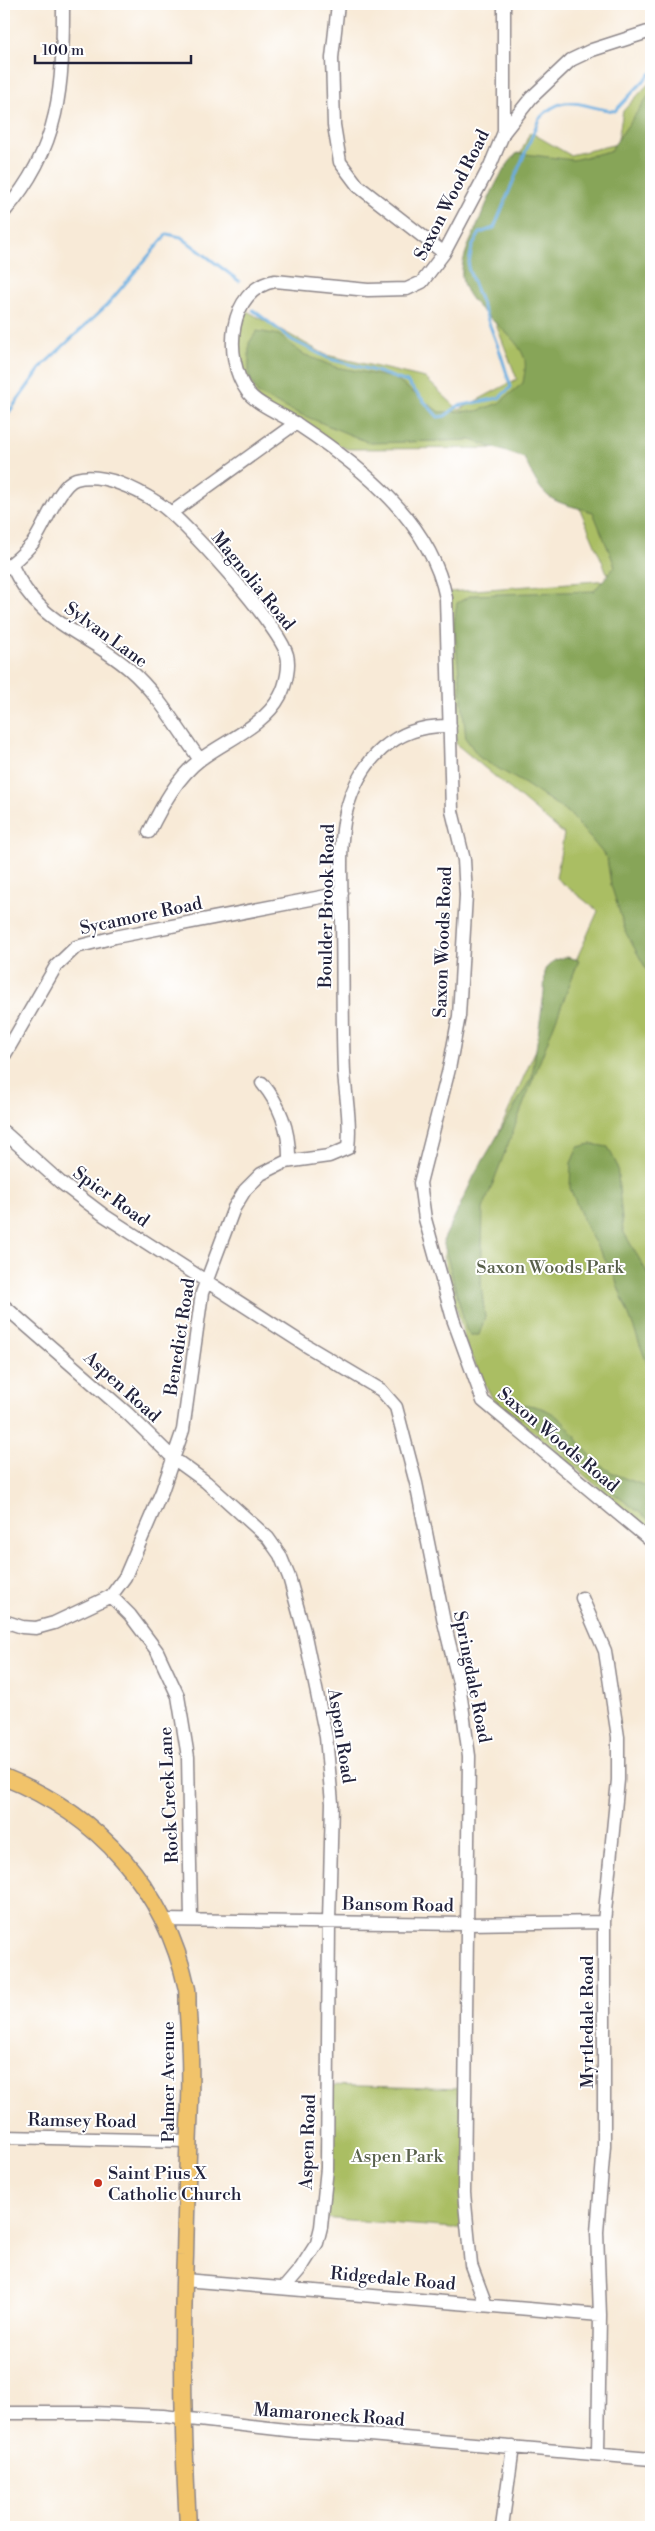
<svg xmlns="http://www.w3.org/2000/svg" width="655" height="2531" font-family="'Libre Bodoni',serif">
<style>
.green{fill:#aabe63;stroke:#66704f}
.forest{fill:#87a559;stroke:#54644a}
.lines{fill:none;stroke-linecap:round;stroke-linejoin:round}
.stream{stroke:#6baddf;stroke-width:3}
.minor-casing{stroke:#8d8689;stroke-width:15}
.major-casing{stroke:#8d8689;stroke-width:19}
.minor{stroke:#fff;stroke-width:12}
.major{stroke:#f1c36a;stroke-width:16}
.poi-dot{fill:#c8321e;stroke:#fff;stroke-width:2}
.labels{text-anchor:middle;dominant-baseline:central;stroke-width:4;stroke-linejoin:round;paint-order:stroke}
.street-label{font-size:18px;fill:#22223b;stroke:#fff}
.park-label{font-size:18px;fill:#58604b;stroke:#fff}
.poi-label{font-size:18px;fill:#22223b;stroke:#fff;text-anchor:start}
</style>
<rect width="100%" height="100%" fill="#fff"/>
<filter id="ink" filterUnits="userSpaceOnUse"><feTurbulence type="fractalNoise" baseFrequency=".02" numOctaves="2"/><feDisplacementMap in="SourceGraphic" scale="10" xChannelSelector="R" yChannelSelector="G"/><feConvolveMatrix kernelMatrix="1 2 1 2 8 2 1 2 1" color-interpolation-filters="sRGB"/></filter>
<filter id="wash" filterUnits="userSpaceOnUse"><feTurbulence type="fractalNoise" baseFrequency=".0096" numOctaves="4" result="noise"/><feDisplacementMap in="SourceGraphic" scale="20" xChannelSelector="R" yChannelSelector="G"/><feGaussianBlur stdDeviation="1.12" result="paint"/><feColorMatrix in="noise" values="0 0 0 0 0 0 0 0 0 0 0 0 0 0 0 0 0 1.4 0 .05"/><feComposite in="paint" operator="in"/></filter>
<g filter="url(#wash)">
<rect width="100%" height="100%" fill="#f8ead7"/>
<path class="green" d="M651,81V1532L521,1422L495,1404L467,1348L443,1257L598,911L556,878L564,834L456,744L448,592L610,580L554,448L347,449L264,409L251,390L241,367L238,330L245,310L326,355L425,378L459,410L517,379L473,265L530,132L570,155L617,144L623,111Z
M327,2085L465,2089L467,2229L322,2218Z"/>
<path class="forest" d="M651,92V1003L649,974L626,933L611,885L607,858L569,813L525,784L480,758L466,739L454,624L457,603L472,595L594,591L615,566L593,512C548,500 545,502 524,458L471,440L370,443L293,411L258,394L249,376V343L257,331L279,335L303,354L335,367L394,378L439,412L477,411L499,403L523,383C524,376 527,364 524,357C514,329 464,308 462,277C460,258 473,237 480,219C490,196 499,172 517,153L573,160L610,151Z
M567,957L579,960L483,1209L481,1285L485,1317L479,1335H470L466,1329L443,1241L475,1174L532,1077L544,993L545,969L555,960Z
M591,1144L608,1147L617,1165L623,1231L651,1279V1374L613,1273L588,1231L570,1188L571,1163L578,1147Z
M517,1404C570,1406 568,1439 602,1466C614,1476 634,1481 648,1487L651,1491V1521L601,1484L545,1434L514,1411Z"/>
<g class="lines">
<path class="stream" d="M253,310L292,340L330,359L375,371L407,382L438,417L445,416L458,406L499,398L511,387L500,352L468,268L472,247L480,233L494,228L539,119C565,90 582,108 615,111L651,73
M4,419L43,365L107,305L167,234L181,237L239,281"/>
</g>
</g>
<g filter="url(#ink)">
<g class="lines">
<defs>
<path id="minor" d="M338,4L332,58L334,125L340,162L358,186L444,253
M504,4V132
M651,31L592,50L571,60L531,98L504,132L490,166L444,253L422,282L407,289L368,290L275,281C228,289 223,358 247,391C256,405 286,416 300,426C362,467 431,522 446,598L452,811L464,860L466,895L459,1016L449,1069L420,1183L425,1219L453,1319L483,1401L651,1541
M4,212C61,147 63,86 63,4
M171,513L296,423
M11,564C40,627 82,629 129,669C158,694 178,729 200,760
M4,569C14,562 24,553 32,544C44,529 59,484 76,479C102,472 136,489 158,503C184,519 279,626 287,655C290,666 286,685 280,696C265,725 227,740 201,759C177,777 162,806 149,832
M4,1056L56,966L76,947L115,937L342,893
M262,1083C281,1106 290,1131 289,1161
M4,1132L60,1182L105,1216L307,1346L381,1390L396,1407L416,1483L444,1622L459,1683L469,1756L464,2193L471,2265L486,2305
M4,1306L128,1414L173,1458L206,1482L268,1538L280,1555L289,1577L304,1631L326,1737L332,1803L329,1921L327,2168L321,2227L317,2243L301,2268L284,2288
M111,1596L130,1615L157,1651L178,1696L188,1757L191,1920
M582,1598L605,1651L618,1737V1780L604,1922V2146L597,2232L600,2315L598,2453
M4,1621L22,1627L36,1628L54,1623L111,1596L125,1577L162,1491L183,1430L202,1293L234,1208L245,1190L261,1174L285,1162L329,1156L348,1148C351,1123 346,1098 344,1073C342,1022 343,972 342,921C342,886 338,847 346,812C359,760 395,724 450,726
M161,1920L468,1924L604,1922
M4,2137L189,2141
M184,2280L600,2315
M4,2413H94L163,2416L295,2431L369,2435L651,2459
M502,2527L513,2447"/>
<path id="major" d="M4,1777C99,1815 165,1888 187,1989C188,1997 187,2006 188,2014C190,2044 191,2072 190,2102C188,2153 186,2205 185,2256C181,2347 183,2437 188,2527"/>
</defs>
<use href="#minor" class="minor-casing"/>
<use href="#major" class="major-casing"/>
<use href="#minor" class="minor"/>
<use href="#major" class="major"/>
</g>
</g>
<circle class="poi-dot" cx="98" cy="2183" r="5"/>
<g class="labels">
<g class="street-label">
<text transform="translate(452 195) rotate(-63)">Saxon Wood Road</text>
<text transform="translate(253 581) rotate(51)">Magnolia Road</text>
<text transform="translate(106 635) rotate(36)">Sylvan Lane</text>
<text transform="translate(327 906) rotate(-89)">Boulder Brook Road</text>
<text transform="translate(141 916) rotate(-12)">Sycamore Road</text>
<text transform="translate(443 942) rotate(-88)">Saxon Woods Road</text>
<text transform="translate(111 1197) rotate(36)">Spier Road</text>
<text transform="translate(180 1337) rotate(-81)">Benedict Road</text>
<text transform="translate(122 1387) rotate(42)">Aspen Road</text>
<text transform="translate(558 1440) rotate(40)">Saxon Woods Road</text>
<text transform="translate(472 1677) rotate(79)">Springdale Road</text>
<text transform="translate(341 1736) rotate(81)">Aspen Road</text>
<text transform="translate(169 1795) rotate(-93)">Rock Creek Lane</text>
<text transform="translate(398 1905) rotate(1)">Bansom Road</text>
<text transform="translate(587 2022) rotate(-90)">Myrtledale Road</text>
<text transform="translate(168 2082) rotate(-90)">Palmer Avenue</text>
<text transform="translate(82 2121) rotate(1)">Ramsey Road</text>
<text transform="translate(308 2142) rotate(-88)">Aspen Road</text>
<text transform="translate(393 2279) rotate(5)">Ridgedale Road</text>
<text transform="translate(329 2415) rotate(4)">Mamaroneck Road</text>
</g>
<g class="park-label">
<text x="550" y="1267">Saxon Woods Park</text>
<text x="397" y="2156">Aspen Park</text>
</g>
<g class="poi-label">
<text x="108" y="2173">Saint Pius X<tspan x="108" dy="21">Catholic Church</tspan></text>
</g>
</g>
<rect width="655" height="2531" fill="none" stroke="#fff" stroke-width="20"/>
<path d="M35 55v8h156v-8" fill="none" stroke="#22223b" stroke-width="2.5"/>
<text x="42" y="55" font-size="15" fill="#22223b" stroke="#ffffff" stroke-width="4" paint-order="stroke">100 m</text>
</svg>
